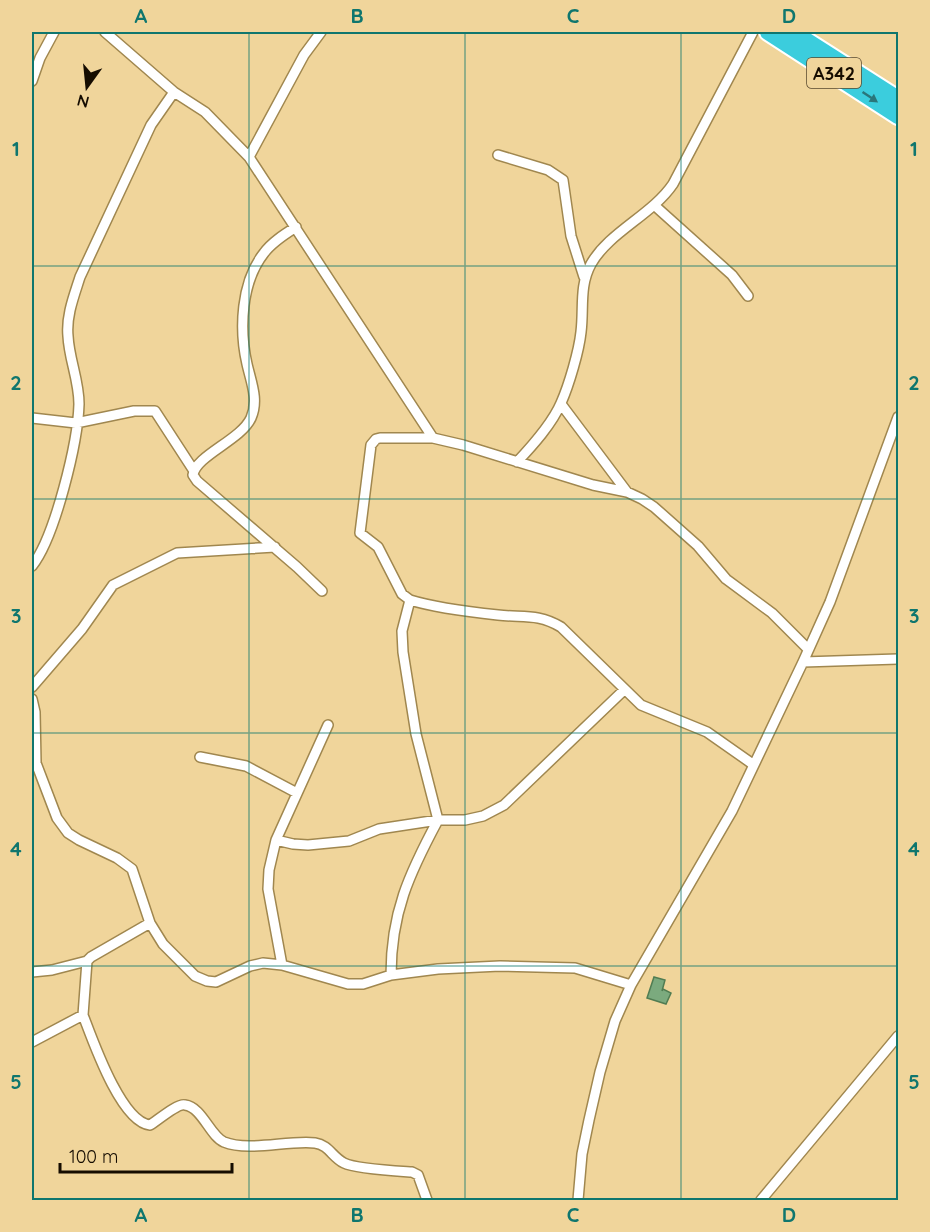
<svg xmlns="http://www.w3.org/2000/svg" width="930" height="1232" font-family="Quicksand,sans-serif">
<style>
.building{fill:#7baa7e;stroke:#507c52;stroke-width:1.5}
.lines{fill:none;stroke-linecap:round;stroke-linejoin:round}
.street-casing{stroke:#a0874f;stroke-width:12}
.highway-casing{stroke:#fff;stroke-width:20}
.street{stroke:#fff;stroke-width:9}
.highway{stroke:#3bcddd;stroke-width:16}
.oneway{fill:#2a767a}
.grid{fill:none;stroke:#0f766e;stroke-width:1.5;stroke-opacity:0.55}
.labels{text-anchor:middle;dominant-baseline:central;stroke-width:4.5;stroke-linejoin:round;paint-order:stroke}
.shield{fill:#f0d59b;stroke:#57482e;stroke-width:1.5}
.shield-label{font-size:18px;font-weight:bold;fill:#150c00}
.neatline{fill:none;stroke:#0f766e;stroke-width:2}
.grid-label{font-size:20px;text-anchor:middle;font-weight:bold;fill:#0f766e}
</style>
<rect width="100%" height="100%" fill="#f0d59b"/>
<path class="building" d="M654,977L665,980L662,991L663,989L671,993L666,1004L647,998Z"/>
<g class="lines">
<defs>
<path id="street" d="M105,32L174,92L205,112L249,157L433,438
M32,81L40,58L54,32
M498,155L548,170L563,180L571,236L584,277
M249,157L304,55L321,32
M654,205L732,275L748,296
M296,227C285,234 272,242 264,253C241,282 239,329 247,364C251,382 259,400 251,418C241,440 195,456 193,475L197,481L297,567L322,591
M561,404L627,492
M32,418L76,423L134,411H155L194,471
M517,462C533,445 552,424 561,403C569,385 579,351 581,332C584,308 579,286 591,264C609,232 652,215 673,184L753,32
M32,566C55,537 78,442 79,404C79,380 69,359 68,336C66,316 74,296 80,277L151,125L174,92
M803,662L898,659
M32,687L82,629L113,585L177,553L275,547
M32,699L35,712L36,763L57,818L68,833L79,840L117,858L132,869L150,923L163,944L195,976L207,981L216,982L250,966L263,963L282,965L348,984H363L391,975L438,969L500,966L575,968L631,985
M200,757L246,766L297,793
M754,765L707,732L641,705L561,627C538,613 522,618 498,615C470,612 436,608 410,600L402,594L378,547L360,533L371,445L376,439L380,438H433L463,445L593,485L627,492L642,499L654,507L698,546L726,579L772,613L808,649
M276,840L293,844L308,845L349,841L379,829L438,820H465L483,816L504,805L624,690
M282,965L268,889L269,870L276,840L328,725
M32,972L52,970L87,961
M391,975C391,913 409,874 438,820L416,734L403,652L402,631L410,600
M83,1015C93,1041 121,1122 150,1125C158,1120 178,1103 185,1105C202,1107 210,1136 224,1142C249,1152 287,1140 315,1143C329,1145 332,1157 344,1163C356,1169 397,1171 412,1172L418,1175L427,1200
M32,1042L83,1015L87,961L91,957L150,923
M578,1200L582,1154L589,1120L600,1072L615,1021L631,985L732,811L803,662L830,602L898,417
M761,1200L898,1036"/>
<path id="highway" d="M768,32L898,116
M793,32L898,99"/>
</defs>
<use href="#street" class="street-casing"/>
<use href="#highway" class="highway-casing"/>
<use href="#street" class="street"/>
<use href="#highway" class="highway"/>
</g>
<defs><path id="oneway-solid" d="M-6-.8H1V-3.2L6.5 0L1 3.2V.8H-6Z" transform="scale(1.5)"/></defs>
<use class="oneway" href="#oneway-solid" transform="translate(870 97) rotate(34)"/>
<path class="grid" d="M249,32V1200M465,32V1200M681,32V1200M32,266H898M32,499H898M32,733H898M32,966H898"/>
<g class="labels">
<rect class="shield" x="807" y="58" width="54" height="30" rx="4.5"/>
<g class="shield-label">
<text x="834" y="73">A342</text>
</g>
</g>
<rect width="930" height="1232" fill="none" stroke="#f0d59b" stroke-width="66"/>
<g transform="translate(87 87) rotate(195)" stroke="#f0d59b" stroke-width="4.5" paint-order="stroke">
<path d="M0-4.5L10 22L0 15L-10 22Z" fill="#150c00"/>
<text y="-9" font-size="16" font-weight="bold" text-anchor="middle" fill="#150c00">N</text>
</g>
<path d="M60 1163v9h172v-9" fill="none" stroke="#150c00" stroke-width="3"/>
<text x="69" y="1163" font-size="18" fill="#150c00" stroke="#f0d59b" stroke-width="4.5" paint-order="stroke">100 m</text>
<rect x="33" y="33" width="864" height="1166" class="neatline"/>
<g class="grid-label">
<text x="141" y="23">A</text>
<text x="357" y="23">B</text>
<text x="573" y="23">C</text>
<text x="789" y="23">D</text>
<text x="16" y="156">1</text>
<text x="914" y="156">1</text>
<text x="16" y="390">2</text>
<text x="914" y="390">2</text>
<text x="16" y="623">3</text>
<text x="914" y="623">3</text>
<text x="16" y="856">4</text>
<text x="914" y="856">4</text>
<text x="16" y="1089">5</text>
<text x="914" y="1089">5</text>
<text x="141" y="1222">A</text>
<text x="357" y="1222">B</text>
<text x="573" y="1222">C</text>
<text x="789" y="1222">D</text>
</g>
</svg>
